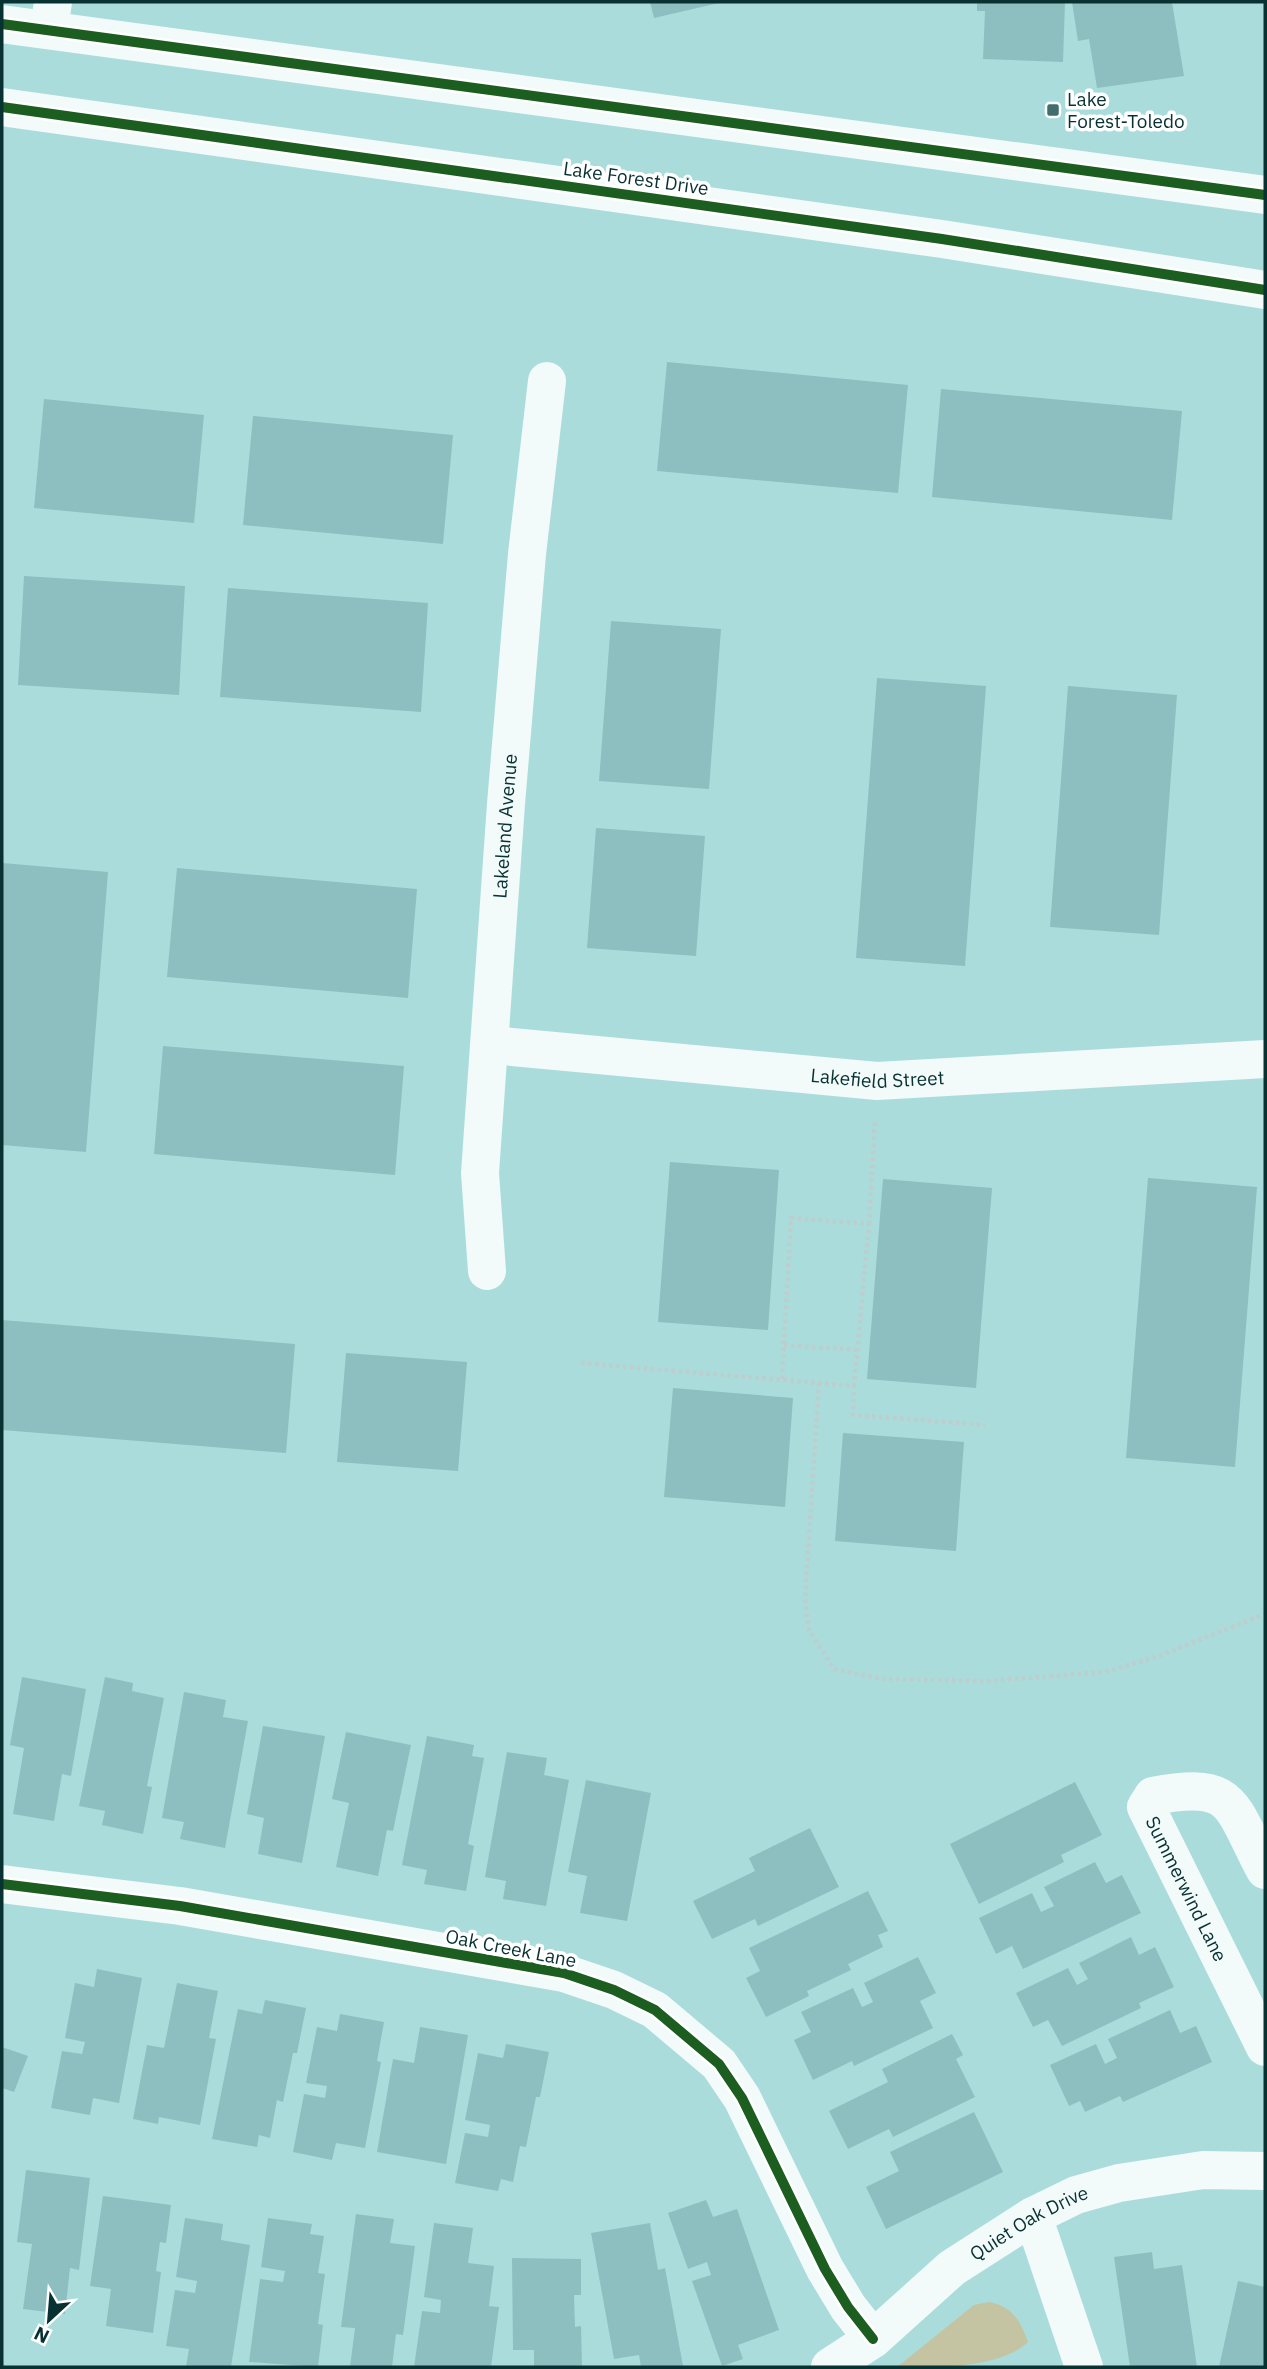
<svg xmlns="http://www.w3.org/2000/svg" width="1267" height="2369" font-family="'IBM Plex Sans',sans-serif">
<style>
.green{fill:#c4c3a2}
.building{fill:#8ebfc0}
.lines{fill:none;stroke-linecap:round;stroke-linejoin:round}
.path{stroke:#becdcd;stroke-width:4.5;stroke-dasharray:3.5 3.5;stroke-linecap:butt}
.minor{stroke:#f2fafa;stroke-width:38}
.primary{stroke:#f2fafa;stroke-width:38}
.cycleway-casing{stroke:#fff;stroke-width:15}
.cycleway{stroke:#1b5e20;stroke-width:10}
.poi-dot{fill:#416d6e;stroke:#fff;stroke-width:2.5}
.labels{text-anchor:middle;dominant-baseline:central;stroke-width:7;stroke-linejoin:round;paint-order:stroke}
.poi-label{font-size:19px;fill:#083132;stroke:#fff;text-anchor:start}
.street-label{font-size:19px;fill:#083132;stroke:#fff}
</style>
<rect width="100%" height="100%" fill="#aadcdc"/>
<path class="green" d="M989,2302C1013,2307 1020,2320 1028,2342C999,2369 937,2367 897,2367L974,2305Z"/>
<path class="building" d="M650,2H719V3L654,18Z
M977,2H1065L1063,62L983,59L985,11H977Z
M1072,2H1172L1184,76L1097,88L1089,39L1078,41Z
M667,362L908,385L898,493L657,471Z
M941,389L1182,411L1172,520L932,497Z
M44,399L204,415L194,523L34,508Z
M253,416L453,435L443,544L243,525Z
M24,576L185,586L179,695L18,685Z
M228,588L428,603L421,712L220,697Z
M611,621L721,629L709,789L599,781Z
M877,678L986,686L965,966L856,958Z
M1068,686L1177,695L1159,935L1050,927Z
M596,828L705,836L696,956L587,948Z
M2,863L108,872L86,1152L2,1145Z
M177,868L417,889L408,998L167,977Z
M163,1046L404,1066L395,1175L154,1154Z
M670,1162L779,1170L768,1330L658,1322Z
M1148,1178L1257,1187L1235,1467L1126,1458Z
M883,1179L992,1188L976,1388L867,1379Z
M2,1320L295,1344L286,1453L2,1430Z
M346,1353L467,1362L458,1471L337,1462Z
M673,1388L793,1398L785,1507L664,1497Z
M843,1433L964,1442L956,1551L835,1541Z
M22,1677L86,1689L71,1776L62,1774L54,1821L13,1814L24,1748L10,1745Z
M105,1677L133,1683L132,1691L164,1698L147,1786L152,1787L143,1834L102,1825L105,1811L79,1806Z
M184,1692L226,1700L223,1717L248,1721L225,1848L180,1839L184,1822L162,1818Z
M263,1726L325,1736L302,1863L258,1854L264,1818L247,1814Z
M346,1732L411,1745L393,1831L387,1830L378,1876L336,1867L349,1803L332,1799Z
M427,1736L474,1745L472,1756L484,1758L468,1844L474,1846L466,1891L424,1884L427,1870L402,1865Z
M507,1752L547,1758L544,1775L569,1780L546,1906L503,1899L506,1881L485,1877Z
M586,1780L651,1793L627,1921L580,1913L587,1876L568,1872Z
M1075,1782L1102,1835L1061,1855L1064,1862L979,1904L950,1844Z
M810,1828L839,1887L758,1926L755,1919L712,1939L693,1901L755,1871L749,1858Z
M1095,1862L1106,1883L1122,1875L1141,1913L1023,1969L1012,1946L996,1954L979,1918L1032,1893L1041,1912L1054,1906L1044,1887Z
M868,1891L888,1931L878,1935L883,1947L848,1964L851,1970L807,1991L809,1996L766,2017L746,1978L760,1971L749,1948Z
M1131,1937L1139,1955L1155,1947L1174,1987L1139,2003L1141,2008L1062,2046L1048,2020L1033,2027L1016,1993L1068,1968L1077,1985L1088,1979L1079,1963Z
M918,1957L936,1993L920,2001L933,2028L854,2066L852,2061L813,2080L794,2040L811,2032L801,2012L853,1988L862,2007L873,2002L864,1983Z
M97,1969L142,1978L119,2103L93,2098L90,2115L51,2108L62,2051L82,2054L85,2042L65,2038L75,1983L94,1987Z
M177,1983L218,1991L209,2038L216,2039L200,2125L159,2117L158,2124L133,2119L147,2045L164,2048Z
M265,2000L306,2008L297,2053H293L283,2102L277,2100L270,2138L259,2135L257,2147L212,2139L238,2009L262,2014Z
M1170,2010L1180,2033L1196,2026L1212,2062L1123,2102L1120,2096L1085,2112L1080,2101L1069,2106L1050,2065L1096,2044L1105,2064L1117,2058L1108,2039Z
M340,2014L384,2022L377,2061L381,2062L365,2148L336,2143L332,2160L293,2152L304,2094L325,2098L327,2086L306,2083L317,2027L337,2031Z
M420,2027L468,2035L446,2164L377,2152L393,2059L414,2063Z
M952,2034L963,2055L956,2059L975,2097L893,2137L889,2129L848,2149L829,2111L888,2082L882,2069Z
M506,2044L549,2052L540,2097H536L526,2147L520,2146L513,2182L501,2179L498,2191L455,2183L465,2133L488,2137L490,2125L465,2120L478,2053L503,2058Z
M2,2047L28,2056L14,2092L2,2088Z
M974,2112L1003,2172L886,2229L866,2187L899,2171L890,2152Z
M26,2170L90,2178L79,2270L70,2268L65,2314L23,2309L32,2244L17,2242Z
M103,2196L171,2205L166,2243L160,2242L156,2271L161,2272L153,2333L106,2326L111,2289L90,2286Z
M706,2200L713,2217L737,2209L779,2330L738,2345L743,2359L722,2366L692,2281L711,2275L707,2262L688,2269L668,2213Z
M356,2214L394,2219L390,2243L415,2246L403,2335L396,2334L392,2367H350L355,2328L341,2327Z
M185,2218L223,2224L221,2240L250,2245L231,2367H186L189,2349L166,2346L175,2290L195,2293L197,2281L176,2277Z
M268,2218L312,2224L310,2234L324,2236L318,2273L325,2274L318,2324L323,2325L318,2367L249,2362L260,2279L283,2282L285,2271L261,2267Z
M434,2223L473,2228L468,2263L494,2266L489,2306L499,2307L491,2367H414L422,2311L440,2313L441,2300L424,2297Z
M650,2223L658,2270L665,2268L683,2366L641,2367L639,2355L614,2359L591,2233Z
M1152,2252L1154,2269L1182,2265L1197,2367H1130L1114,2257Z
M512,2258L581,2259V2295H574L575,2327L581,2326L582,2367H534V2350H513Z
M1238,2281L1265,2287V2367H1219Z"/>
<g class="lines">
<path class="path" d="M869,1224L875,1120
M784,1345L857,1350
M581,1363L854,1386L853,1415L985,1425
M782,1379L791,1218L869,1224L854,1386
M819,1383L805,1599L809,1630L834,1669L881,1679L986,1681L1105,1672L1156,1657L1265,1614"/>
<g class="minor">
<path d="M49,29L53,2"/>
<path id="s1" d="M491,1045L877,1081L1265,1059"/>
<path id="s2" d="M487,1271L480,1173L506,804L527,554L547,381"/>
<path id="s3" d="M1265,1870C1230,1805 1236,1780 1153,1796L1146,1807L1265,2047"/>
<path d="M2,1884L180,1906L564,1973L614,1990L655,2010L719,2064L742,2098L825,2269L848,2307L873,2339"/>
<path d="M1033,2216L1084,2367"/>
<path id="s4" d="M830,2367L873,2339L952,2268L1033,2216L1076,2195L1119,2183L1203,2170L1265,2171"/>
</g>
<path class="primary" d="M2,24L1265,195
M2,107L942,239L1265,290"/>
<defs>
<path id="cycleway" d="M2,24L1265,195
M2,107L942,239L1265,290
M2,1884L180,1906L564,1973L614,1990L655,2010L719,2064L742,2098L825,2269L848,2307L873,2339"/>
</defs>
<use href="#cycleway" class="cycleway-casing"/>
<use href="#cycleway" class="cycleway"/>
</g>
<rect class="poi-dot" x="1046" y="103" width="14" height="14" rx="3.5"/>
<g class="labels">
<g class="poi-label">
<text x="1067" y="99">Lake<tspan x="1067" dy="22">Forest-Toledo</tspan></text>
</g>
<g class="street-label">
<text transform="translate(636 178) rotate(8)">Lake Forest Drive</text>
<text stroke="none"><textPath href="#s2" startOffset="446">Lakeland Avenue</textPath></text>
<text stroke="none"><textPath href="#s1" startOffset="388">Lakefield Street</textPath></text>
<text stroke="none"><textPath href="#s3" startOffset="259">Summerwind Lane</textPath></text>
<text transform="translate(511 1948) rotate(11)">Oak Creek Lane</text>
<text stroke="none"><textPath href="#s4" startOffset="247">Quiet Oak Drive</textPath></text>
</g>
</g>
<rect width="1267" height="2369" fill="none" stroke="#083132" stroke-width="7"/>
<g transform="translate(49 2320) rotate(206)" stroke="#ffffff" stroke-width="5" paint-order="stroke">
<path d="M0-5L12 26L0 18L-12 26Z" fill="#083132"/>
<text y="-10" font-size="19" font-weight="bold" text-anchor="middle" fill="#083132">N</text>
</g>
</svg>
